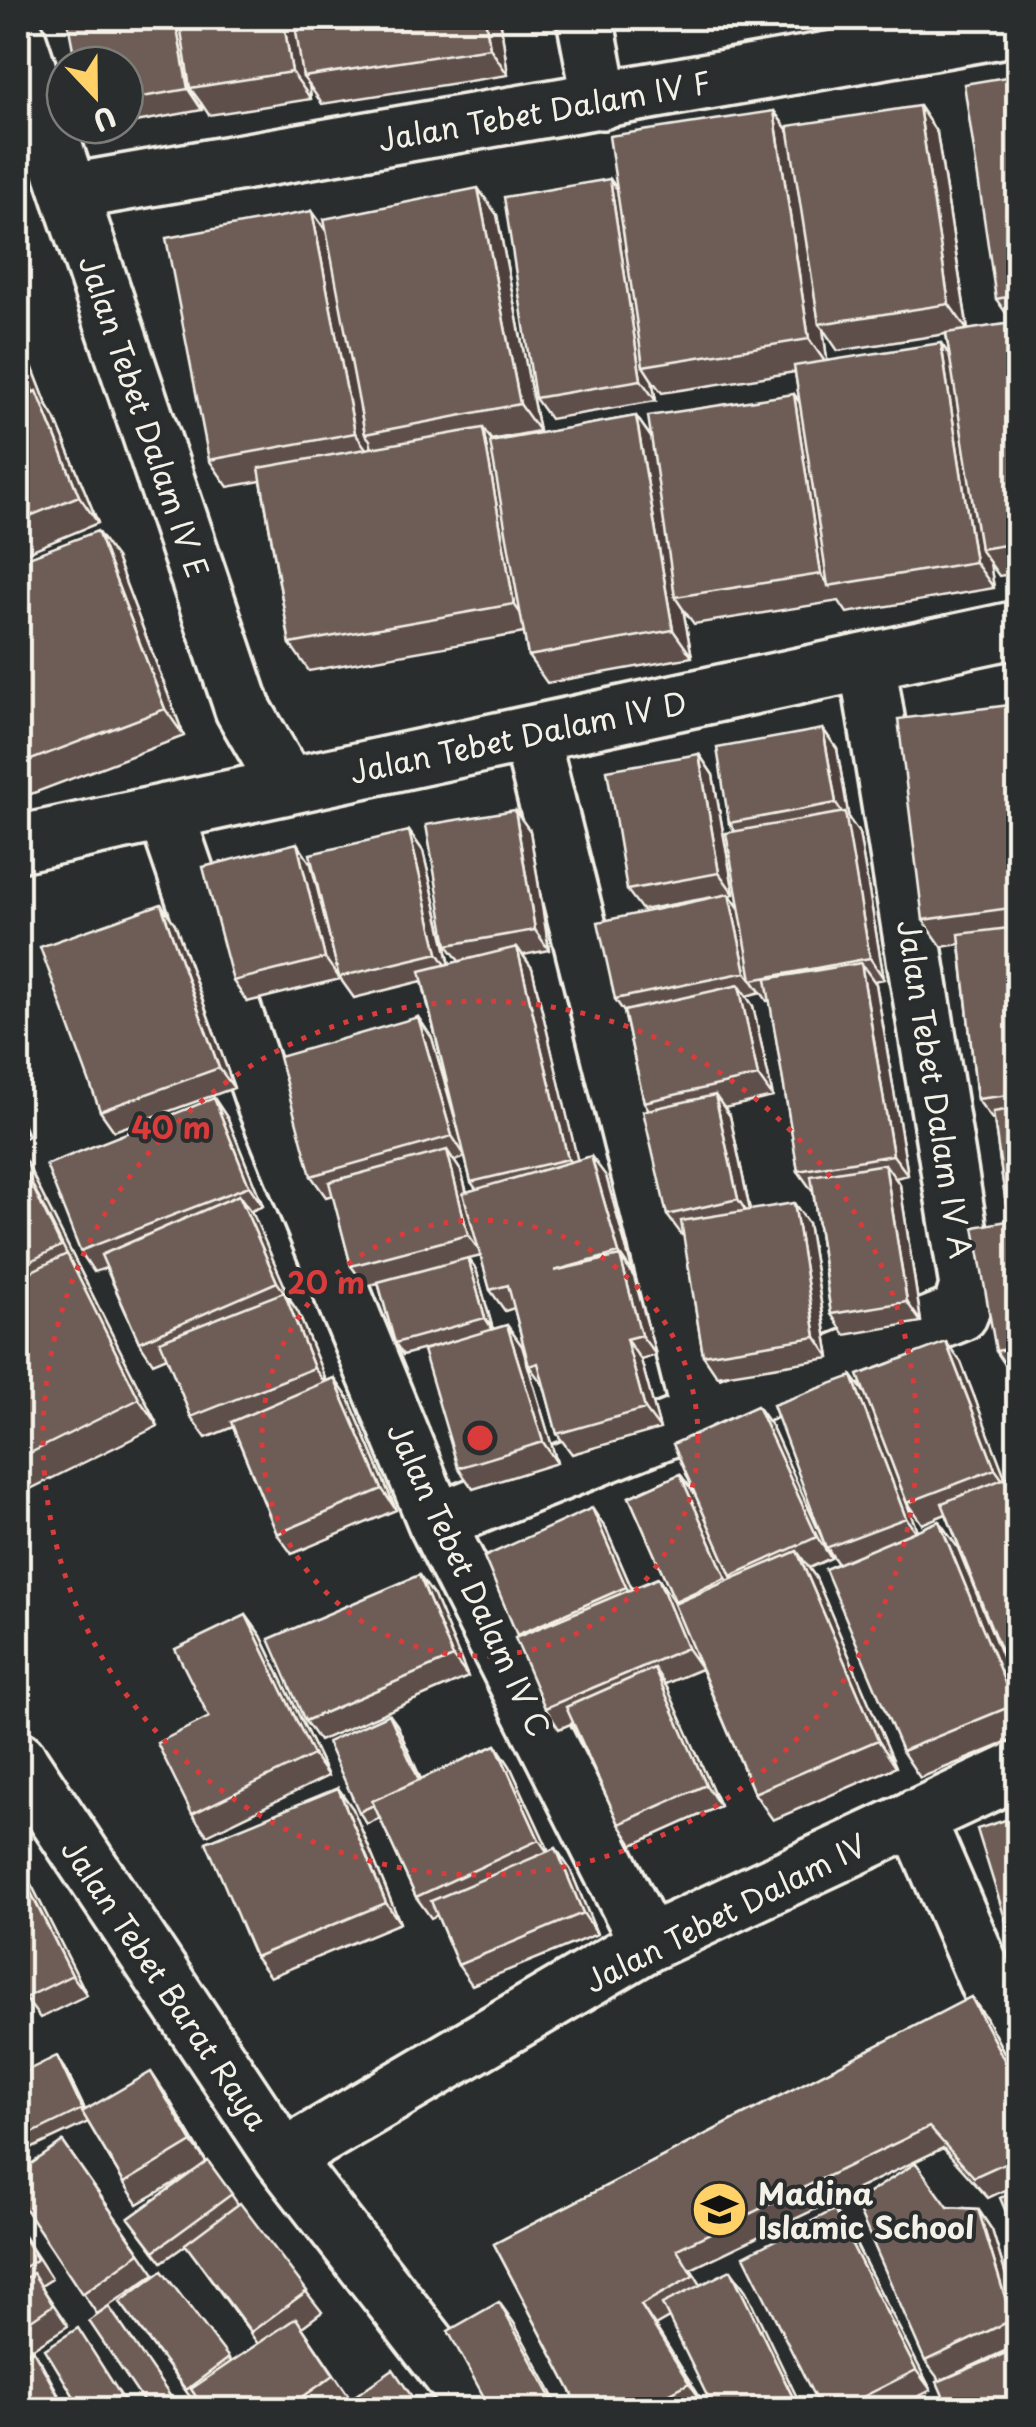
<svg xmlns="http://www.w3.org/2000/svg" width="1036" height="2427" font-family="'Playpen Sans',sans-serif">
<style>
.lines{fill:none;stroke-linecap:round;stroke-linejoin:round}
.minor-casing{stroke:#f4f1e8;stroke-width:62}
.minor{stroke:#2a2d2e;stroke-width:55}
.wall{fill:#5f504b;stroke:#f4f1e8;stroke-width:2.5;fill-rule:evenodd}
.shaded-wall{fill:#4d413d;stroke:#f4f1e8;stroke-width:2.5}
.building{fill:#6e5d57;stroke:#f4f1e8;stroke-width:2.5}
.ring{fill:none;stroke:#d93c3b;stroke-width:5;stroke-dasharray:5 10}
.labels{text-anchor:middle;dominant-baseline:central;stroke-width:8;stroke-linejoin:round;paint-order:stroke}
.street-label{font-size:30px;fill:#f4f1e8;stroke:#2a2d2e}
.poi-label{font-size:30px;font-weight:bold;fill:#f4f1e8;stroke:#2a2d2e;text-anchor:start}
.centre{fill:#d93c3b;stroke:#2a2d2e;stroke-width:5}
.ring-label{font-size:30px;text-anchor:middle;font-weight:bold;fill:#d93c3b;stroke:#2a2d2e;stroke-width:8;stroke-linejoin:round;paint-order:stroke}
</style>
<rect width="100%" height="100%" fill="#2a2d2e"/>
<filter id="ink" filterUnits="userSpaceOnUse"><feTurbulence type="fractalNoise" baseFrequency=".01" numOctaves="2"/><feDisplacementMap in="SourceGraphic" scale="20" xChannelSelector="R" yChannelSelector="G"/><feConvolveMatrix kernelMatrix="1 2 1 2 8 2 1 2 1" color-interpolation-filters="sRGB"/></filter>
<g filter="url(#ink)">
<g class="lines">
<defs>
<path id="minor" d="M585,18L601,101
M18,40L243,709L287,785
M70,192L1018,27
M530,734L700,1416
M165,812L265,1104L436,1522L648,1943
M18,844L1018,629
M436,1522L960,1313L968,1286L867,662
M18,1759L283,2158L479,2410
M916,1817L1018,2053
M283,2158L648,1943L1018,1770"/>
</defs>
<use href="#minor" class="minor-casing"/>
<use href="#minor" class="minor"/>
</g>
<path class="wall" d="M67,18H500L508,75L322,104L309,85L311,99L209,115L201,103L202,110L125,124V65Z
M1018,75V573L999,576L990,563L994,588L847,613L839,601L694,624L683,609L692,657L547,683L528,656L524,633L309,671L290,644L261,481L228,487L209,460L312,211L327,232L497,215L539,431L491,440L492,442L636,416L651,437L794,394L800,403L795,372L662,393L652,380L656,401L550,419L535,398L610,179L617,189L774,111L789,132L937,133L968,330L1013,323L996,299ZM823,329L838,351L946,334L950,355L827,361Z
M95,125H118L98,129Z
M18,330L47,405L55,418L98,523L18,556Z
M116,558L184,736L18,799V561Z
M1018,704V1371L1010,1372L996,1351L1016,1220L1006,1204L994,1119H992L977,1099L960,944L942,947L923,920Z
M823,729L837,749L849,819L859,833L884,979L874,981L876,984L908,1175L895,1178L900,1185L921,1322L845,1335L831,1314L813,1192L798,1171L770,1000L767,1001L761,992L746,996L753,1006L773,1097L724,1108L730,1116L750,1210L808,1223L830,1358L717,1376L703,1355L684,1235H682L667,1215L649,1110L644,1102L624,1012L615,999L708,898L642,910L627,890L699,754L713,775L734,894L730,895L740,909L735,831L729,823Z
M409,831L423,851L450,964L459,961L447,945L530,831L549,950L523,955L532,968L577,1160L606,1176L656,1355L641,1360L660,1429L572,1454L557,1434L544,1386L529,1366L514,1308L505,1311L490,1290L481,1256L469,1259L476,1269L493,1329L507,1325L522,1346L557,1463L473,1489L458,1468V1340L403,1355L395,1343L378,1283L366,1286L351,1266L333,1195L326,1197L311,1176L418,1017L432,1038L460,1136L422,981L354,998L339,977ZM465,1157L471,1182L476,1189L467,1192L461,1171L454,1161Z
M311,864L340,979L247,1002L233,981Z
M175,924L234,1088L114,1131L100,1111Z
M214,1098L228,1119L263,1206L251,1211L292,1303L298,1312L326,1381L334,1378L349,1399L396,1510L292,1554L277,1534L233,1427L206,1438L191,1417L167,1357L153,1363L139,1342L106,1268L94,1272L80,1251Z
M18,1112L28,1136L18,1141Z
M18,1149L26,1162L158,1426L18,1495Z
M961,1362L1005,1478L1018,1473V1682L1006,1664L946,1514L922,1524L907,1503L871,1407L917,1531L958,1548L1018,1696V1738L920,1778L902,1751L838,1564L828,1549L831,1558L809,1568L816,1578L896,1767L773,1820L754,1793L701,1669L665,1684L720,1806L633,1845L619,1824L573,1723L559,1729L545,1708L519,1637L484,1557L606,1529L632,1589L658,1578L674,1604L676,1603L629,1497L680,1474L694,1494L772,1427L824,1543L852,1376L866,1396Z
M434,1596L468,1677L319,1741L305,1721Z
M246,1615L261,1636L328,1776L207,1835L192,1814L209,1717Z
M389,1714L397,1725L421,1779L496,1745L510,1766L549,1851L570,1869L597,1934L472,1985L458,1965L437,1915L431,1918L416,1897L380,1818L367,1824L359,1812Z
M338,1788L353,1809L400,1923L270,1977L255,1957Z
M33,1888L87,1995L40,2018L25,1998Z
M971,1997L986,2018L1018,2079V2184L988,2198L943,2148L691,2269L701,2285L746,2291L669,2318L655,2326L704,2404L693,2410H581L494,2244Z
M65,2068L85,2110L165,2093L206,2162L208,2161L238,2204L322,2312L302,2327L349,2396L329,2410H205L198,2398L194,2402L120,2302L162,2271L231,2362L258,2344L186,2245L162,2262L129,2218L196,2170L138,2204L124,2183L88,2122L18,2155V2075Z
M63,2142L155,2274L97,2314L18,2198Z
M948,2207L978,2209L992,2230L1018,2315V2345L940,2381L925,2361Z
M18,2227L52,2279L41,2286L68,2326L19,2357L41,2362L18,2393Z
M849,2231L931,2390L892,2410H821Z
M109,2307L179,2410H149Z"/>
<path class="shaded-wall" d="M175,18H186L190,88L201,103L202,110L188,89Z
M283,18H298L303,77L309,85L311,99L292,72Z
M485,18H500L508,75L490,48Z
M919,106L937,133L968,331L949,304Z
M774,111L793,138L819,324L823,329L828,366L809,339Z
M610,179L624,200L643,366L652,380L656,401L641,380Z
M478,188L497,215L539,431L520,404Z
M312,211L331,238L365,434L370,440L374,460L355,433Z
M18,330L47,405L55,418L98,523L79,496L42,403L32,390L18,352Z
M941,343L960,370L980,549L990,563L994,588L975,562Z
M794,394L812,421L829,585L821,574Z
M636,416L655,443L675,597L683,609L692,657L673,630Z
M483,428L502,455L533,631L514,604Z
M97,531L116,558L184,736L165,709Z
M823,729L837,749L849,819L859,833L884,979L870,958L845,817L836,803Z
M699,754L713,775L734,894L719,873Z
M515,810L530,831L549,950L535,930Z
M409,831L423,851L452,974L438,953Z
M297,843L311,864L340,979L325,958Z
M729,894L744,915L752,980L761,993L746,972Z
M161,904L175,924L234,1088L219,1068Z
M517,947L532,968L582,1179L568,1159Z
M861,963L876,984L908,1175L893,1155Z
M739,985L753,1006L773,1097L758,1076Z
M418,1017L432,1038L466,1157L452,1136Z
M715,1095L730,1116L752,1220L738,1199Z
M214,1098L228,1119L263,1206L249,1186Z
M18,1112L28,1136L18,1122Z
M18,1149L26,1162L158,1426L139,1399L18,1156Z
M447,1150L461,1171L483,1256L468,1235Z
M591,1156L606,1176L633,1273L619,1253Z
M885,1164L900,1185L921,1322L907,1302Z
M239,1195L254,1216L292,1303L277,1282Z
M794,1203L808,1223L830,1358L816,1337Z
M620,1256L634,1277L656,1355L641,1335Z
M468,1258L476,1269L493,1330L485,1318Z
M284,1292L298,1312L329,1388L314,1368Z
M507,1325L522,1346L557,1463L543,1442Z
M626,1339L641,1360L660,1429L645,1409Z
M946,1342L961,1362L1010,1490L995,1469Z
M852,1376L867,1396L920,1539L906,1518Z
M334,1378L349,1399L396,1510L382,1489Z
M757,1406L772,1427L831,1558L817,1537Z
M680,1474L695,1494L741,1598L726,1578Z
M592,1508L606,1529L640,1608L626,1587Z
M939,1521L958,1548L1018,1696V1711L1014,1705Z
M797,1551L816,1578L896,1767L878,1740Z
M419,1575L434,1596L468,1677L453,1657Z
M658,1578L672,1599L702,1669L687,1648Z
M246,1615L261,1636L328,1776L313,1755Z
M654,1668L668,1689L720,1806L706,1785Z
M389,1714L397,1725L428,1796L420,1785Z
M496,1745L510,1766L553,1860L539,1840Z
M338,1788L353,1809L400,1923L386,1903Z
M556,1848L570,1869L597,1934L583,1913Z
M19,1868L33,1888L87,1995L72,1975Z
M971,1997L986,2018L1018,2079V2086Z
M57,2056L65,2068L90,2120L82,2109Z
M151,2072L165,2093L207,2163L192,2142Z
M978,2209L992,2230L1018,2315V2329L1012,2320Z
M834,2210L849,2231L931,2390L916,2370Z
M731,2270L746,2291L803,2410H799Z
M499,2302L514,2323L561,2410H558Z
M641,2305L655,2326L704,2404L689,2383Z
M33,2350L41,2362L67,2410H66Z"/>
<path class="building" d="M67,18H175L188,89L125,100V65H76Z
M179,18H283L292,72L190,88Z
M294,18H485L490,48L303,77Z
M1018,75V295L996,299L964,84Z
M919,106L949,304L819,324L788,126Z
M774,111L809,339L643,366L609,136Z
M610,179L641,380L535,398L504,197Z
M478,188L520,404L365,434L324,219Z
M312,211L355,433L209,460L166,238Z
M1018,322V543L980,549L946,333Z
M941,343L975,562L828,586L794,366Z
M18,352L32,390L18,396Z
M37,391L79,496L18,521V399Z
M794,394L821,574L675,597L648,416Z
M636,416L673,630L528,656L490,442Z
M483,428L514,604L290,644L259,468Z
M97,531L165,709L18,765V561Z
M1018,704V907L923,920L898,719Z
M823,729L836,803L729,823L717,748Z
M699,754L719,873L627,890L607,770Z
M515,810L535,930L447,945L426,825Z
M845,812L870,958L752,980L726,833Z
M409,831L438,953L339,977L310,854Z
M297,843L325,958L233,981L203,867Z
M729,894L746,972L615,999L598,922Z
M161,904L219,1068L100,1111L40,947Z
M1018,927V1094L977,1099L959,934Z
M517,947L568,1159L471,1182L420,971Z
M861,963L893,1155L798,1171L766,979Z
M739,985L758,1076L644,1102L624,1011Z
M418,1017L452,1136L311,1176L279,1057Z
M715,1095L738,1199L667,1215L643,1111Z
M214,1098L249,1186L80,1251L46,1165Z
M1018,1108V1203L1006,1204L993,1112Z
M447,1150L468,1235L351,1266L329,1182Z
M18,1156L61,1246L18,1267Z
M591,1156L619,1253L554,1271L620,1256L641,1335L626,1339L645,1409L557,1434L538,1363L529,1366L508,1285L490,1290L463,1193Z
M885,1164L907,1302L831,1314L811,1176Z
M239,1195L277,1282L139,1342L101,1255Z
M794,1203L816,1337L703,1355L681,1221Z
M1018,1219V1347L996,1351L974,1227Z
M67,1254L139,1399L18,1459V1278Z
M468,1258L485,1318L395,1343L378,1282Z
M284,1292L314,1368L191,1417L160,1341Z
M507,1325L543,1442L458,1468L423,1350Z
M946,1342L995,1469L907,1503L858,1375Z
M852,1376L906,1518L826,1548L773,1405Z
M334,1378L382,1489L277,1534L231,1422Z
M757,1406L817,1537L731,1576L673,1444Z
M1018,1473V1659L1006,1664L942,1503Z
M680,1474L726,1578L675,1601L629,1497Z
M592,1508L626,1587L517,1635L484,1557Z
M939,1521L1014,1705L902,1751L825,1569Z
M797,1551L878,1740L754,1793L674,1604Z
M419,1575L453,1657L305,1721L269,1639Z
M658,1578L687,1648L545,1708L515,1638Z
M246,1615L313,1755L192,1814L157,1743L209,1717L175,1649Z
M654,1668L706,1785L619,1824L566,1707Z
M389,1714L419,1780L372,1801L374,1805L359,1812L327,1742Z
M496,1745L539,1840L416,1897L372,1801Z
M338,1788L386,1903L255,1957L206,1842Z
M1018,1816V1960L977,1829Z
M556,1848L583,1913L458,1965L431,1901Z
M18,1868L72,1975L25,1998L18,1982Z
M971,1997L1018,2086V2157L974,2177L929,2127L677,2249L693,2276L641,2305L689,2383L638,2410H581L494,2244Z
M57,2056L82,2109L18,2140V2075Z
M151,2072L192,2142L124,2183L82,2112Z
M63,2142L140,2253L82,2294L18,2198V2173Z
M208,2161L232,2194L154,2251L129,2218Z
M916,2163L948,2207L978,2209L1012,2320L925,2361L855,2202Z
M1018,2190V2240L1000,2198Z
M240,2203L307,2291L251,2332L185,2244Z
M834,2210L916,2370L837,2410H821L744,2256Z
M18,2229L37,2259L18,2271Z
M731,2270L799,2410H714L662,2304Z
M162,2271L229,2358L186,2390L120,2302Z
M33,2273L53,2305L18,2329V2283Z
M499,2302L558,2410H491L448,2331Z
M109,2307L173,2400L159,2410H149L89,2321Z
M296,2318L334,2375L284,2410H205L191,2389Z
M78,2328L130,2410H82L45,2349Z
M1018,2348V2409L949,2410L937,2382Z
M33,2350L66,2410H26L18,2393V2358Z
M393,2369L421,2410H335Z"/>
</g>
<g class="ring">
<circle cx="480" cy="1438" r="218"/>
<circle cx="480" cy="1438" r="437"/>
</g>
<defs>
<symbol id="school-disc" viewBox="-11 -11 22 22"><circle r="9.5" fill="#ffd166" stroke="#2a2d2e"/><path d="M0-5L7-2L0 1L-7-2ZM-4 1L0 2.5L4 1V4Q0 6-4 4Z" fill="#111"/></symbol>
</defs>
<g fill-rule="evenodd">
<use href="#school-disc" x="688" y="2178" width="63" height="63"/>
</g>
<g class="labels">
<g class="street-label">
<text transform="translate(544 110) rotate(-10)">Jalan Tebet Dalam IV F</text>
<text transform="translate(145 416) rotate(71)">Jalan Tebet Dalam IV E</text>
<text transform="translate(518 736) rotate(-12)">Jalan Tebet Dalam IV D</text>
<text transform="translate(936 1089) rotate(81)">Jalan Tebet Dalam IV A</text>
<text transform="translate(470 1579) rotate(65)">Jalan Tebet Dalam IV C</text>
<text transform="translate(725 1912) rotate(-27)">Jalan Tebet Dalam IV</text>
<text transform="translate(166 1984) rotate(56)">Jalan Tebet Barat Raya</text>
</g>
<g class="poi-label">
<text x="758" y="2192">Madina<tspan x="758" dy="34">Islamic School</tspan></text>
</g>
</g>
<circle cx="480" cy="1438" r="15" class="centre"/>
<g class="ring-label">
<text x="171" y="1139">40 m</text>
<text x="326" y="1294">20 m</text>
</g>
<rect width="1036" height="2427" fill="none" stroke="#2a2d2e" stroke-width="60"/>
<rect x="30" y="30" width="976" height="2367" fill="none" stroke="#f4f1e8" stroke-width="4" filter="url(#ink)"/>
<g transform="translate(95 95) rotate(158)"><circle r="48" fill="#2a2d2e" stroke="#7b7b78" stroke-width="2.5"/>
<path d="M0-8L18 38L0 25L-18 38Z" fill="#ffd166"/>
<text y="-15" font-size="28" font-weight="bold" text-anchor="middle" fill="#f4f1e8">U</text>
</g>
</svg>
